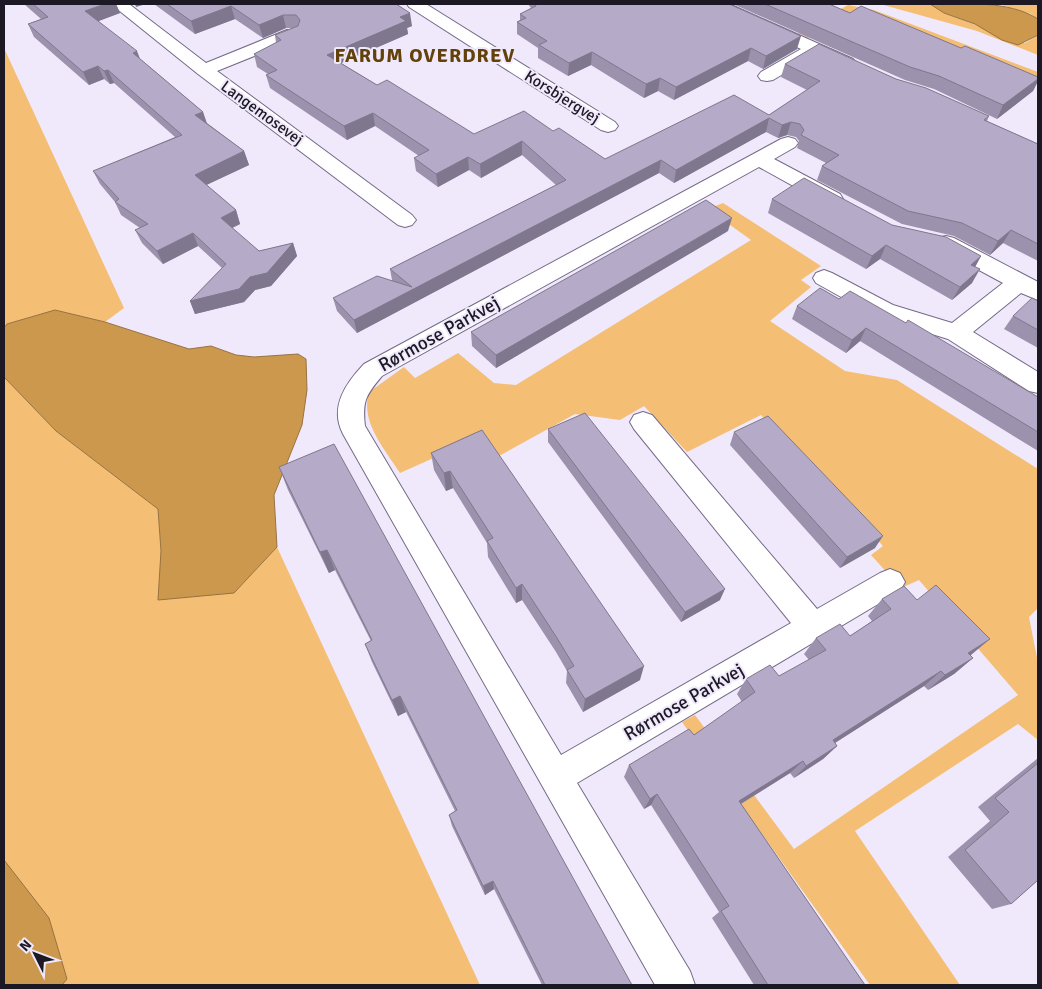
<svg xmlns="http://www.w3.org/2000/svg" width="1042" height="989" font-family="Signika,sans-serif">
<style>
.green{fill:#f4be74}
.water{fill:#cc984e;stroke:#987241}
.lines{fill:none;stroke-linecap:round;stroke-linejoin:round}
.minor-casing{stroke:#756a86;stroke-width:2}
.minor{fill:#fff;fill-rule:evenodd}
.wall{fill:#9d92ad}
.shaded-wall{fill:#7f778d}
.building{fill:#b6aac9;stroke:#7f778d}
.labels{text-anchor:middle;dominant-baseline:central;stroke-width:4;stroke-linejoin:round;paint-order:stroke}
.far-street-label{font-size:16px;fill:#1d1924;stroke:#f0e9fc}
.street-label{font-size:19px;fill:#1d1924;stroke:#f0e9fc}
.far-district-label{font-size:20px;font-weight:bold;letter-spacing:1px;fill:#62410a;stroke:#f0e9fc}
</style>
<rect width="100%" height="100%" fill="#f0e9fc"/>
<path class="green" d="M880,4H930L944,13L1025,43L1038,35V55L977,31Z
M999,4H1038V19L1031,14Z
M848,5L874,10L1038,72V81L855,10L808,38L798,33Z
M4,48L124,308L105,322L55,311L7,324L4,328Z
M723,203L821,266L801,280L811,287L770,321L845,371L897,380L1038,469V608L1029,617L1038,663V740L1018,724L855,831L960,985H870L682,722L695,715L794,849L1018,695L919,580L901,588L871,555L883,546L761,415L687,452L644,406L620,420L575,414L499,456L485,435L400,473C384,448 360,422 369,392L404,367L415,378L458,353L494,383L516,385L751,240L708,209Z
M4,377L56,431L158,509L161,551L234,593L277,547L480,985H4Z"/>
<path class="water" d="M930,4C965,4 1008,0 1038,19V35L1018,45L1002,40L975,24L944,13Z
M55,310L105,322L189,349L211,346L236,355L254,357L298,354L306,359L307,390L302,425L274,495L277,547L234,593L158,600L161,551L158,509L56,431L4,377V328L7,324Z
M4,860L49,918L67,979L62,985H4Z"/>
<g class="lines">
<defs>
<path id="minor" d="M111,4H129L206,63L287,30H299L301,34L299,38L217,71L412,215L416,220L412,225L405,227L398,225L198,74Z
M407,4H426L615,122L618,126L615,130L608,132L601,130L409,7Z
M708,4H729L853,59L856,63L853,67L847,68L841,67L815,55L773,80L767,81L761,80L758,76L761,72L801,49L710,7Z
M788,137L795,139L798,143L795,147L774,159L840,194L843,199L840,204L833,205L826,204L759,167L382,376C366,395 362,401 365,426L561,755L791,623L634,429L630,422L634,415L643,412L652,415L817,609L880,573L890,569L900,573L905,582L900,591L577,783L690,971L695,985H655L343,434C329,407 346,383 364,364L781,139Z
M946,236L954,238L1038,282V300L1021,293L973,332L1038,372V393L1029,391L948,339L877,317L816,283L813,278L816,273L824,270L832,273L893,305L952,323L1003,283L938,248L935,243L938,238Z"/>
</defs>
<use href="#minor" class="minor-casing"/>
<use href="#minor" class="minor"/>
</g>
<path class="wall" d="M24,4H116L120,13L98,21L139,58L203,112L207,123L244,151L249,165L206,185L236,210L240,224L232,228L259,251L293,243L297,256L271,286L255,290L244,302L195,314L190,301L222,268L198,246L163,264L142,243L135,230L140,228L121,215L115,202L100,184L93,171L175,137L114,83L110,84L104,79L89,85L34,37L28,24L41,19Z
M154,4H396L412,26L407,28L408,34L341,63L377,85L474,134L553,131L605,159L769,115L807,90L781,77L785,64L896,79L989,116L987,121L1038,144V261L1003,243L990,255L954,236L902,224L817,180L822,166L826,163L797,148L799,141L796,137L787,135L778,138L766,132L674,183L659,173L357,333L337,311L333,298L392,280L390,269L556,185L522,155L481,178L469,170L438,187L416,171L414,158L419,156L375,126L347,140L270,88L266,75L268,74L257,67L254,54L276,43L275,35L292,28H286L263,38L235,19L195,34Z
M528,4H729L797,49L763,69L748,61L674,100L658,91L644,98L591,65L568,76L538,58V48L517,34V22L520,20V14L531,8Z
M733,4H829L850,13L961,48L1038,77V81L1033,91L997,119L934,89L905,80Z
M772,199L892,225L981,256L975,267L972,283L952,300L880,259L866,269L768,213Z
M728,231L496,368L472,346L471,332Z
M839,299L906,323L1038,397V451L860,341L846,353L792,319L797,306Z
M1038,301V348L1004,329L1013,316Z
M548,429L720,600L681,622L548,442Z
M482,430L640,680L583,712L566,683L567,671L556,652L522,600L516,603L488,557L487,543L453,488L446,491L434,470L431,453Z
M734,432L875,548L840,568L730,445Z
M279,467L632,985H542L494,889L485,895L452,826L449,815L455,811L406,712L398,716L372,662L365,644L371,641L335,570L329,573L288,490Z
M882,599L917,600L973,658L954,674L928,690L924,686L835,743L837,746L823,759L794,778L790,773L741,804L865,985H754L712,918L719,912L651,805L644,809L624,777L629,765L694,735L742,702L737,694L746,679L779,676L809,660L804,654L816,638L850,636L872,621L868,616Z
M1038,758V880L1011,904L992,909L948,857L990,821L978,807Z"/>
<path class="shaded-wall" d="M105,4H116L120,13L91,24L85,11Z
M135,4H146L136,7Z
M231,6L235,19L195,34L191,21Z
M410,13L412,26L407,28L408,34L330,68L327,55L400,17Z
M283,15L286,28L263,38L259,25Z
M801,36L797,49L763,69L766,56Z
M751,48L748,61L674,100L676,87Z
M137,51L142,64L133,53Z
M592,52L591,65L568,76L569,63Z
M98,66L104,79L89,85L83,72Z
M108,70L114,83L110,84L104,71Z
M660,78L658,91L644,98L646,84Z
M1038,79V81L1033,91L997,119L1003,105Z
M203,112L207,125L195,115Z
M373,113L375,126L347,140L344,126Z
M769,118L766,132L674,183L676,170Z
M791,122L787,135L778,138L782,125Z
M522,141V155L481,178L480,164Z
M244,151L249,165L200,188L195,175Z
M468,157L469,170L438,187L436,174Z
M661,160L659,173L357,333L354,320Z
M236,210L240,224L226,231L221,218Z
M732,218L728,231L496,368V355Z
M1011,230L1003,243L990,255L998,241Z
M193,233L198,246L163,264L157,251Z
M293,243L297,256L271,286L255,290L244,302L195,314L190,301L250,277Z
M886,245L880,259L866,269L872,256Z
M981,256L974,269L971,265Z
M980,269L972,283L952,300L960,287Z
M866,328L860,341L846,353L852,340Z
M450,471L453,488L446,491L444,473Z
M883,536L875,548L840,568L847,557Z
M327,550L335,570L329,573L320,552Z
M522,584V600L516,603V588Z
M725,589L720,600L681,622L685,612Z
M990,639L971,655L950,669L968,653Z
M973,658L954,674L928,690L945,675Z
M644,666L640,680L583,712L585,699Z
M941,671L924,686L819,753L833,740Z
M400,696L406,712L398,716L392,700Z
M837,746L823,759L794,778L806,766Z
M803,761L790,773L729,811L739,801Z
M657,794L651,805L644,809L650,799Z
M493,881L494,889L485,895L483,886Z"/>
<path class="building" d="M33,4H105L85,11L137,51L133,53L203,112L195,115L244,151L195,175L236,210L221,218L259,251L293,243L267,273L250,277L239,289L190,301L226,264L193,233L157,251L135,230L148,224L115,202L119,199L93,171L182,135L108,70L104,71L98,66L83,72L28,24L48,17Z
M167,4H396L410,13L400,17L406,21L327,55L377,85L387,80L474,134L524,111L553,131L559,128L605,159L734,95L769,115L820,81L785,64L819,44L896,79L926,88L989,116L984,120L1038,144V244L1011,230L998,241L962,223L908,211L822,166L839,155L801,135L804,130L800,124L791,122L782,125L769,118L676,170L661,160L354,320L333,298L377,276L412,287L390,269L566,180L522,141L480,164L468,157L436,174L414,158L429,150L373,113L344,126L266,75L277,70L254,54L281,40L275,35L298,26L300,20L296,15H283L259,25L231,6L191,21Z
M535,4H729L801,36L766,56L751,48L676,87L660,78L646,84L592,52L569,63L539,45L547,41L517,22L526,18L520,14L536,6Z
M765,4H829L850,13L861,6L961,48L965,46L1038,77V79L1003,105L939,76L910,67Z
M804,178L892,225L946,237L981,256L971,265L980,269L960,287L886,245L872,256L772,199Z
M706,200L732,218L496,355L471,332Z
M820,288L839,299L850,291L906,323L908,320L1038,397V432L866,328L852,340L797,306Z
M1032,298L1038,301V330L1013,316Z
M585,413L725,589L685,612L548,429Z
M768,416L883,536L847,557L734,432Z
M482,430L644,666L585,699L567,670L574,666L557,638L522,584L516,588L487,541L493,538L450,471L444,473L431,453Z
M334,444L632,985H545L493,881L483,886L449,815L457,810L400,696L392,700L365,644L372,640L327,550L320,552L279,467Z
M936,585L990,639L968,653L973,658L945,675L941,671L833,740L837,746L806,766L803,761L739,801L865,985H768L721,911L729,906L657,794L650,799L629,765L689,729L694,735L755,692L746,679L770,665L779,676L826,650L816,638L840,624L850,636L891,609L882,599L904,586L917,600Z
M1038,763V880L1011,904L965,850L1009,812L995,798Z"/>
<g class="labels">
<g class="far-street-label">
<text transform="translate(562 97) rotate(32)">Korsbjergvej</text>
<text transform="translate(262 113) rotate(36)">Langemosevej</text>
</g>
<g class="street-label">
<text transform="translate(439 334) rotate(-29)">Rørmose Parkvej</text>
<text transform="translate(684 702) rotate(-30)">Rørmose Parkvej</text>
</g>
<g class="far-district-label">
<text x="425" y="55">FARUM OVERDREV</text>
</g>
</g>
<rect width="1042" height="989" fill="none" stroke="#1d1924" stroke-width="10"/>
<g transform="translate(35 954) rotate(312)" stroke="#f0e9fc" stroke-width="4" paint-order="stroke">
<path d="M0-4L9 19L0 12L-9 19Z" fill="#1d1924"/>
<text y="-8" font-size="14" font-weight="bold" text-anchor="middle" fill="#1d1924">N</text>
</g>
</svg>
